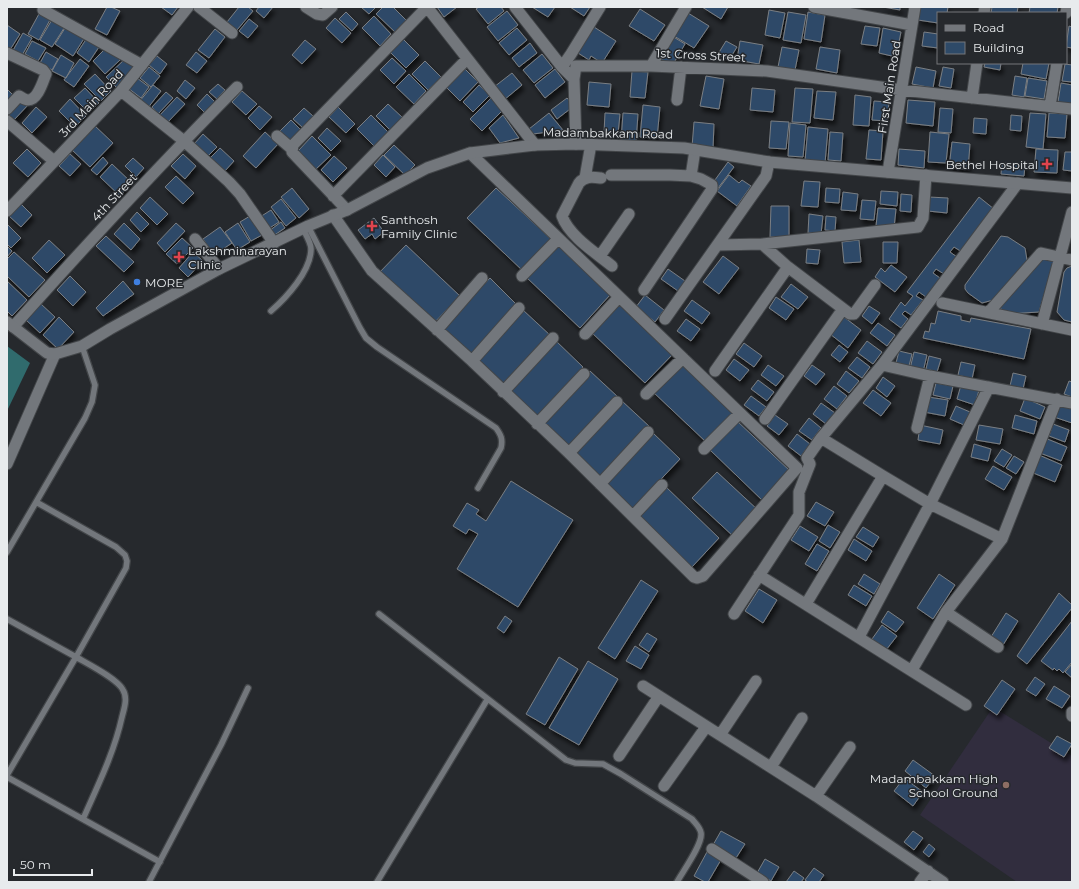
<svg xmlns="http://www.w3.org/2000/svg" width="1079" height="889" font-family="Montserrat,sans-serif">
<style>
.education{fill:#312d3e}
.water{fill:#306b6d}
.building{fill:#2e4a68;stroke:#7a7e83;filter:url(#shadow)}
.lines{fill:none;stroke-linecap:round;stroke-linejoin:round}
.service-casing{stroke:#434649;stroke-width:8}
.minor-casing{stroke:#434649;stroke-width:13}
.tertiary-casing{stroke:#434649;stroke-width:13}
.service{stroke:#73777c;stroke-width:5.5}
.minor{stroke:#73777c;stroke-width:11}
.tertiary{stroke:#73777c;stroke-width:11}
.health-dot{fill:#e0444e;stroke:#26292d;stroke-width:1.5}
.shop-dot{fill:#3f7fe0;stroke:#26292d;stroke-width:1.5}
.education-dot{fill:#8d6e63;stroke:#26292d;stroke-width:1.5}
.labels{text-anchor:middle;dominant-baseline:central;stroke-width:3;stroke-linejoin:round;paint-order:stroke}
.street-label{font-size:12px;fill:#e8ebed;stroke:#26292d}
.poi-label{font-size:12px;fill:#e8ebed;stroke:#26292d;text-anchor:start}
</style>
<defs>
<filter id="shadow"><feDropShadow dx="2.5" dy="4.5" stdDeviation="2" flood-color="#0009"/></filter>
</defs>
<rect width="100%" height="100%" fill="#26292d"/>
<path class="education" d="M993,707L1072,756V882H1017L920,815Z"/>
<path class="water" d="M7,346L30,363L7,411Z"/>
<path class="building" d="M107,7H111L120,11L107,35L95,29Z
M161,7H178L172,15Z
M239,7H248L253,11L237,30L227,22Z
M259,7H273L264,18L256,11Z
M361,7H376L369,14Z
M383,7H393L406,20L395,32L376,14Z
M437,7H457L444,17Z
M479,7H501L504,11L488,24L476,9Z
M532,7H555L548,17Z
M570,7H590L584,16Z
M702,7H728L721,19Z
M883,7H900V10Z
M920,7H948L947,13H938V23L918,20Z
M992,7H1018L1017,13H991Z
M1030,7H1058L1057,13H1029Z
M640,9L665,25L654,41L629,26Z
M769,10L785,13L780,38L765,35Z
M507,11L518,25L498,41L487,27Z
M40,12L51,18L39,40L28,34Z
M346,12L358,24L352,31L339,19Z
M788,12L806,15L801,43L783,40Z
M808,12L825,15L821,42L804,39Z
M688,13L709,26L694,48L674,36Z
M374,16L391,34L380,46L362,28Z
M53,18L66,25L52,47L40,40Z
M335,18L351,33L342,43L326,28Z
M249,19L258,26L248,38L239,31Z
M7,25L20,34L8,53H7Z
M67,25L85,37L73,56L55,44Z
M865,26L880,28L877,46L861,44Z
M1069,26L1072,27V48L1066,47Z
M594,27L616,41L602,63L591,56L589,60L578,53Z
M517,28L527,40L509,55L499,43Z
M883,28L901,32L896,57L879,53Z
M215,29L225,37L209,58L198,50Z
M924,32L938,34V48L922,46Z
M23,33L32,38L21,57L12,52Z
M672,36L685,44L672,66L659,58Z
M87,38L99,47L89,62L77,53Z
M402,38L419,55L406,68L389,51Z
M305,40L316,49L302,64L292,55Z
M32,41L46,48L38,61L25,54Z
M726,41L737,47L729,60L718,54Z
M740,41L763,45L759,64L737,60Z
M530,43L537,53L519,67L512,58Z
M107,47L120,60L105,74L93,61Z
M782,47L799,50L795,70L778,67Z
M820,47L840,50L837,73L816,69Z
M46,52L58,59L52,70L40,63Z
M196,52L207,61L197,73L186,65Z
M542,54L553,68L534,83L523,70Z
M61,55L74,63L66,78L52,71Z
M157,56L167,64L160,74L149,65Z
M392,58L406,71L394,84L380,70Z
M80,59L89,66L74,87L64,80Z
M125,59L136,69L117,88L106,77Z
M425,61L441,77L428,90L412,74Z
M985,63H1001L1000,70L984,67Z
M1023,63H1049L1046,79L1021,74Z
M1065,64L1072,65V82L1062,81Z
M149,67L160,76L151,87L140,78Z
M916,67L936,71L933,88L912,84Z
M943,67L954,69L951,88L939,86Z
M465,69L478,82L460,101L447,88Z
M555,69L565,82L545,98L535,85Z
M632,71L648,72L645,98L630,97Z
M512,73L522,85L504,100L494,87Z
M95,74L111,91L101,101L84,84Z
M409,74L426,91L414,104L396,87Z
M706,76L724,79L719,109L700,106Z
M1015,76L1027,78L1024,97L1012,95Z
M137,78L149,87L141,98L128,88Z
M1028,78L1047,81L1044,99L1025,96Z
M185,80L195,88L186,99L177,91Z
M589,82L611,84L609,107L587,105Z
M1061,83L1072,85V105L1058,102Z
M218,84L225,90L217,99L209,92Z
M153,85L161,91L147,109L139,102Z
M479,85L490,95L473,112L463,102Z
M85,88L99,103L89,113L74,98Z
M752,88L775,90L773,112L750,110Z
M795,88L813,89L810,123L792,122Z
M7,89L14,96L7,103Z
M242,91L257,104L246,115L232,102Z
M817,91L836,92L833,120L814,118Z
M166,92L173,98L158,114L152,107Z
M207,94L215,102L205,113L197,105Z
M855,95L871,97L869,126L853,125Z
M177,97L185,104L167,123L159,116Z
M491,98L503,110L482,131L470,119Z
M567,98L574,106L557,119L551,110Z
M22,99L28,105L14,120L8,114Z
M70,99L86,116L75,127L59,111Z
M908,100L935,102L933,126L906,123Z
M874,101L889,102L887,121L872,120Z
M388,104L403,118L390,130L376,116Z
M643,105L660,107L657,138L640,137Z
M259,106L272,117L260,130L248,118Z
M36,107L47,117L32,133L22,123Z
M338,107L355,124L346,133L329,117Z
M304,108L313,116L302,127L293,119Z
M940,108L953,109L951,133L938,132Z
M549,113L563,130L533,134L529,129Z
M605,113L620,114L618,134L604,133Z
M623,113L638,114L636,142L621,141Z
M1030,113L1046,114L1043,149L1026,147Z
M1049,113L1067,114L1065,138L1047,137Z
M371,115L389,133L375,147L357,129Z
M503,115L519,138L500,143L489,128Z
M1011,115L1022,116L1021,131L1010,130Z
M974,118L987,119L986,134L973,133Z
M291,120L301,130L289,143L278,133Z
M771,121L789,122L786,149L769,148Z
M694,122L714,124L713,148L692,147Z
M790,123L806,125L803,157L788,156Z
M94,125L113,143L90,167L71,149Z
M808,127L828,129L825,163L805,161Z
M327,128L341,141L331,151L318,138Z
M869,130L883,131L881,160L866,159Z
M265,132L278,144L256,168L243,156Z
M830,132L843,133L841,161L828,160Z
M930,132L949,134L946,163L928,162Z
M203,134L217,147L207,157L194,144Z
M312,136L331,155L316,169L298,151Z
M952,142L970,144L968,169L949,168Z
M394,145L415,165L405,175L384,155Z
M220,148L234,161L225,171L210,158Z
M27,149L41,163L28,177L13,163Z
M899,149L925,151L924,168L898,165Z
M1036,149L1058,150L1057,173L1034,172Z
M1065,152H1072V171L1063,170Z
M70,154L81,164L70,176L59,166Z
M183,154L196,166L185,179L171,166Z
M383,155L395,167L386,177L374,165Z
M334,156L347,168L333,182L321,170Z
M103,157L108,163L97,175L91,170Z
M133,158L144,168L136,177L125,166Z
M728,162L734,167L718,188L712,184Z
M1002,163L1025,165L1024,176L1001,174Z
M112,164L132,183L120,196L100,177Z
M729,175L739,183L742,180L751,186L737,206L717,191Z
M176,176L194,193L183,204L165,187Z
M804,181L820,182L818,207L801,206Z
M292,188L309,209L299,218L281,197Z
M496,188L552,240L523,271L467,218Z
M826,188L840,189L839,203L825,202Z
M881,191L898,192L897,206L880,204Z
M843,192L858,194L856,211L841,210Z
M901,194L912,195L911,212L900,211Z
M150,197L168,214L157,225L140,208Z
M929,197L948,198L947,213L928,211Z
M979,197L994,209L962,252L954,247L950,252L957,257L944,274L936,269L933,273L940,278L926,297L919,292L916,296L923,300L911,315L905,311L902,314L908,319L901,328L889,319L901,302L905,306L913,296L907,292Z
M281,199L296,218L286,226L271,207Z
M862,200L876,201L874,220L860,219Z
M21,204L32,215L21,227L9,216Z
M771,206H789V237H770Z
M878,208L896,209L894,228L876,226Z
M271,210L279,222L268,229L260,217Z
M137,212L149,224L141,232L130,220Z
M809,214L823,216L821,234L808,233Z
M250,216L262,235L251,241L240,222Z
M826,216L836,217L835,231L825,230Z
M374,218L384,232L375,239L372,234L365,239L358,230Z
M281,222L285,228L273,236L269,231Z
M124,223L140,239L131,250L114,234Z
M176,223L185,231L165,252L157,243Z
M238,223L250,242L237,250L225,232Z
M7,224L21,238L11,248L7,244Z
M220,227L232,243L214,255L203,239Z
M106,236L134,262L124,272L96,246Z
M1001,236L1008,237L1025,248L1027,260L997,299L982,303L968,293L965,289V285Z
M182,238L193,248L177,264L166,254Z
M49,240L65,255L47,273L32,258Z
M859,240L861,262L844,263L842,242Z
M883,242H898L897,263H883Z
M406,245L460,296L432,325L378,274Z
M557,245L610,295L580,328L526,277Z
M7,246L12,251L7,257Z
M807,249L820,250L818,264L806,263Z
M14,252L45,280L29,297L7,276V259Z
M193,252L203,261L188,277L179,268Z
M723,256L739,268L719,294L703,282Z
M1042,256L1054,262L1039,312L1007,314L999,307Z
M891,265L907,277L895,292L875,277L881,268L885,272Z
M1072,266V322L1064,320L1057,312L1064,272L1067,268Z
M668,269L685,281L678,291L661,279Z
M70,276L86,292L73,306L57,290Z
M490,278L517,305L468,357L440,331Z
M7,281L27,300L12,316L7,311Z
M123,281L134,294L103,316L96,308Z
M791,284L808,297L798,309L781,297Z
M645,295L664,310L655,322L636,307Z
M776,297L794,309L786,320L769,308Z
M692,300L710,313L702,324L684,311Z
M618,303L673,354L645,383L591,332Z
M41,304L55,317L40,333L26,320Z
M869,306L880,313L872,324L862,316Z
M523,310L551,336L502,388L474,362Z
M938,311L961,316V320L970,322L971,318L1031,329L1024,359L923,338L925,331L929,332L931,323L935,324Z
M59,317L74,332L58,349L43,335Z
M844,317L861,330L848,348L830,334Z
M686,319L700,329L691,341L677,331Z
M878,323L895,335L887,346L870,333Z
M555,340L583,367L534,419L506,393Z
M867,341L882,352L873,364L858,353Z
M744,343L762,356L754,367L736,354Z
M839,345L848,352L840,362L831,355Z
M899,351L912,354L909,366L896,363Z
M914,352L927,355L923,372L910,369Z
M929,356L941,359L937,372L926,369Z
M857,357L870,367L862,378L848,368Z
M734,359L749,370L740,381L726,370Z
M680,361L734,413L706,442L652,391Z
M961,362L975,365L972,379L958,375Z
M768,365L784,376L776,386L761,375Z
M812,365L825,374L816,385L804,376Z
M590,371L618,397L568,449L541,423Z
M846,371L859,381L849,393L837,384Z
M1013,373L1026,376L1023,389L1010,386Z
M883,377L895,386L887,397L876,388Z
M758,380L774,392L767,401L751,389Z
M1069,381L1072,382V397L1064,394Z
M936,383L953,386L950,399L933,395Z
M961,385L979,390L975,405L957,399Z
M834,386L847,396L837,409L824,399Z
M873,390L891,403L881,416L863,403Z
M751,396L766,407L759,416L744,405Z
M928,397L948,400L945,416L924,412Z
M1025,398L1045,407L1040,419L1020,411Z
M622,401L650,427L600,479L572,453Z
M1059,402L1072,406V423L1054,417Z
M821,403L835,413L826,424L813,414Z
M956,406L970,412L964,425L950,419Z
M775,415L788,424L779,435L767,426Z
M1015,415L1037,421L1034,434L1012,428Z
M809,418L821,428L812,440L799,431Z
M736,420L790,471L763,501L709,449Z
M1053,424L1069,430L1065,442L1049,436Z
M920,425L943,430L940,444L918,440Z
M979,425L1003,429L1000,444L976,440Z
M653,433L680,459L631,511L603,485Z
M797,434L810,444L801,456L788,446Z
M1045,438L1067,447L1061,461L1040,453Z
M974,444L991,449L988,461L971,457Z
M1002,449L1012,455L1004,467L994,461Z
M1039,455L1062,465L1055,482L1031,472Z
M1014,456L1024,462L1016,474L1006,468Z
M993,466L1012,477L1004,490L985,479Z
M717,472L759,511L734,537L692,498Z
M511,481L573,520L518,607L457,569L478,534L469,529L466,534L453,526L467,503L479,510L476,514L486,521Z
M665,486L719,538L692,567L637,515Z
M816,502L834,512L825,526L807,516Z
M828,525L840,532L830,548L819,541Z
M800,526L818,537L809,551L791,540Z
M863,527L879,537L873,547L856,537Z
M854,539L872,551L866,561L848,550Z
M817,544L829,551L817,571L805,564Z
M864,574L880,584L874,594L858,584Z
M939,574L955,585L933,619L917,608Z
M641,580L658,591L615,659L598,648Z
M854,585L872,596L866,606L848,595Z
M759,589L777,600L763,623L745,611Z
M1059,593L1072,605V608L1027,664L1017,656Z
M888,611L904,622L896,632L881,622Z
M1006,613L1018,621L1003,645L991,637Z
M505,616L512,621L504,633L497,628Z
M1072,621V662L1063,673L1059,669L1057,671L1054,668L1053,670L1041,661Z
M882,625L897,636L886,650L872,639Z
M647,633L657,639L649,652L639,645Z
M635,646L649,655L641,669L626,661Z
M559,657L578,669L545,725L526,714Z
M588,661L618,679L579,745L549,728Z
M1072,664V678L1065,672Z
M1035,677L1045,684L1036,696L1026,690Z
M1002,680L1015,689L997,715L984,706Z
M1054,686L1070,696L1062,708L1046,699Z
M1057,736L1072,744L1064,757L1049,748Z
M913,760L935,776L926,788L905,771Z
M904,778L923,792L913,806L894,791Z
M721,831L745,844L736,858L713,845Z
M913,831L923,838L914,850L904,842Z
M929,844L935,849L929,857L923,852Z
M708,850L722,858L708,882H705L694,876Z
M765,859L779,867L771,881L757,873Z
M814,868L824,875L819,882H808L805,880Z
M794,871L804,878L801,882H786Z"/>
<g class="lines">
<defs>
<path id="service" d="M308,226L360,328L366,338L377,347L496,428C501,435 503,439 501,448L478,488
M271,311C286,298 311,271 311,249C311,243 306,235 303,229
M36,502L116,547L125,555L127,561L126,568L76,657C88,664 118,679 123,690C128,698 124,709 122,717C114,753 98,785 83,819
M7,552L85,418L92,402L95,385L82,346
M379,614L566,760L575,763L603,764L621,774L692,819C695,823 700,827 701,833C703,844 683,871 677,882
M7,619L76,657L7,775
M7,777L160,862
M149,882L221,745L248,688
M377,882L487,700"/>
<path id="minor" d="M199,7L232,33
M306,7L317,14L323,15L332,7
M427,7L535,145
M515,7L562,67L574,79
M814,7L912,25
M43,10L142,65
M984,13L985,7
M1066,13L1067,7
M7,53L43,70L46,74C43,81 38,100 28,100C25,100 21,97 19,96L7,109
M651,66L686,7
M562,67L571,54L600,7
M121,91L184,141L229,182L240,194L274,243
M972,98L977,63
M677,100L681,67
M1050,106L1057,63
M7,121L54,161
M277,136L292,149
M576,144L574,79L576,66H651L767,71L902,90L1072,109
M888,172L915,7
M611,175H670L691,176
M585,178L591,144
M601,178C592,177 585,176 579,183L562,216C569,236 596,253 612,266
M333,196L467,59
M347,210L292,152L293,145L427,7
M7,211L121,91L188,7
M333,215L372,271L472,361L569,453L694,577L697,578L703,576L797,468L470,153
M195,239L219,269
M762,244L788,267L850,314H854L875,285
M718,245L762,244L918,227L923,218L926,175
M600,256L629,214
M522,276L558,239
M644,290L712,189V185L701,179L691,176L695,150
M942,303L1072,330
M989,312L1041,253L1072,260
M665,319L766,176L769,162
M1042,324L1072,212
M13,327C86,245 160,165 237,87
M437,330L482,278
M585,334L619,297
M472,361L519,308
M882,365L930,376L1072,403
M715,371L788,267
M503,392L553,338
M646,394L683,358
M765,419L843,309
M537,424L584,374
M917,428L930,376
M821,438L882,365L1018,183
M704,449L740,413
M569,453L617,402
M7,464L55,354
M600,484L648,432
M633,516L662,485
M759,575L966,705
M806,604L883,476
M946,612L998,647
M734,614L799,515V492L810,464L807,458L821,438L883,476L930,504L1002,539
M859,637L930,504L989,387
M912,670L946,612L1002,539L1057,399
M643,686L816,796L943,882
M1072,712V716
M720,735L756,681
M619,756L659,696
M771,767L802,718
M664,786L706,727
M816,796L850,747
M712,849L763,882
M920,882L928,871"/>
<path id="tertiary" d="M7,322L47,353L55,354L82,346L110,329L219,269L308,226L347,210L427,168L470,153L535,145L576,144L684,148L769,162L1072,188"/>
</defs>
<use href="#service" class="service-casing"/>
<use href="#minor" class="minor-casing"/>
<use href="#tertiary" class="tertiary-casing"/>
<use href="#service" class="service"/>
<use href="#minor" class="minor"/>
<use href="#tertiary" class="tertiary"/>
</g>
<g class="health-dot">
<path d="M1045 158h4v4h4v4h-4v4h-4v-4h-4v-4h4z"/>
<path d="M370 220h4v4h4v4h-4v4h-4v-4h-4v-4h4z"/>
<path d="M177 251h4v4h4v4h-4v4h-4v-4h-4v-4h4z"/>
</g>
<circle class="shop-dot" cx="137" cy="282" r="4"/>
<circle class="education-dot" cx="1006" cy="785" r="4"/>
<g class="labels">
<g class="street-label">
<text transform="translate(701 55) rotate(3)">1st Cross Street</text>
<text transform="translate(889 87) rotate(-81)">First Main Road</text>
<text transform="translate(91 103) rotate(-47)">3rd Main Road</text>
<text transform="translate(608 133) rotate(1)">Madambakkam Road</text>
<text transform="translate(114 197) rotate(-47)">4th Street</text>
</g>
<g class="poi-label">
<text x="1038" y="164" text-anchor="end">Bethel Hospital</text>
<text x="381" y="219">Santhosh<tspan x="381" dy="14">Family Clinic</tspan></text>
<text x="188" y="250">Lakshminarayan<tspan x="188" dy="14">Clinic</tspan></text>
<text x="145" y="282">MORE</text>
<text x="998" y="778" text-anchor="end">Madambakkam High<tspan x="998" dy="14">School Ground</tspan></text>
</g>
</g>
<rect width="1079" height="889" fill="none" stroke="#e8ebed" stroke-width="16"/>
<rect x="937" y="12" width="130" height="52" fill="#26292d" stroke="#74777a"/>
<rect x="945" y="25" width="20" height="6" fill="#73777c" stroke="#74777a"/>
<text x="973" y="32" font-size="12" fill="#e8ebed">Road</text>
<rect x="945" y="42" width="20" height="12" fill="#2e4a68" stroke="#74777a"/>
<text x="973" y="52" font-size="12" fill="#e8ebed">Building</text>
<path d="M14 869v6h78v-6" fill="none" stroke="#e8ebed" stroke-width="2"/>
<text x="20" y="869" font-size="12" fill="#e8ebed" stroke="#26292d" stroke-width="3" paint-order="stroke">50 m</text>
</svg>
